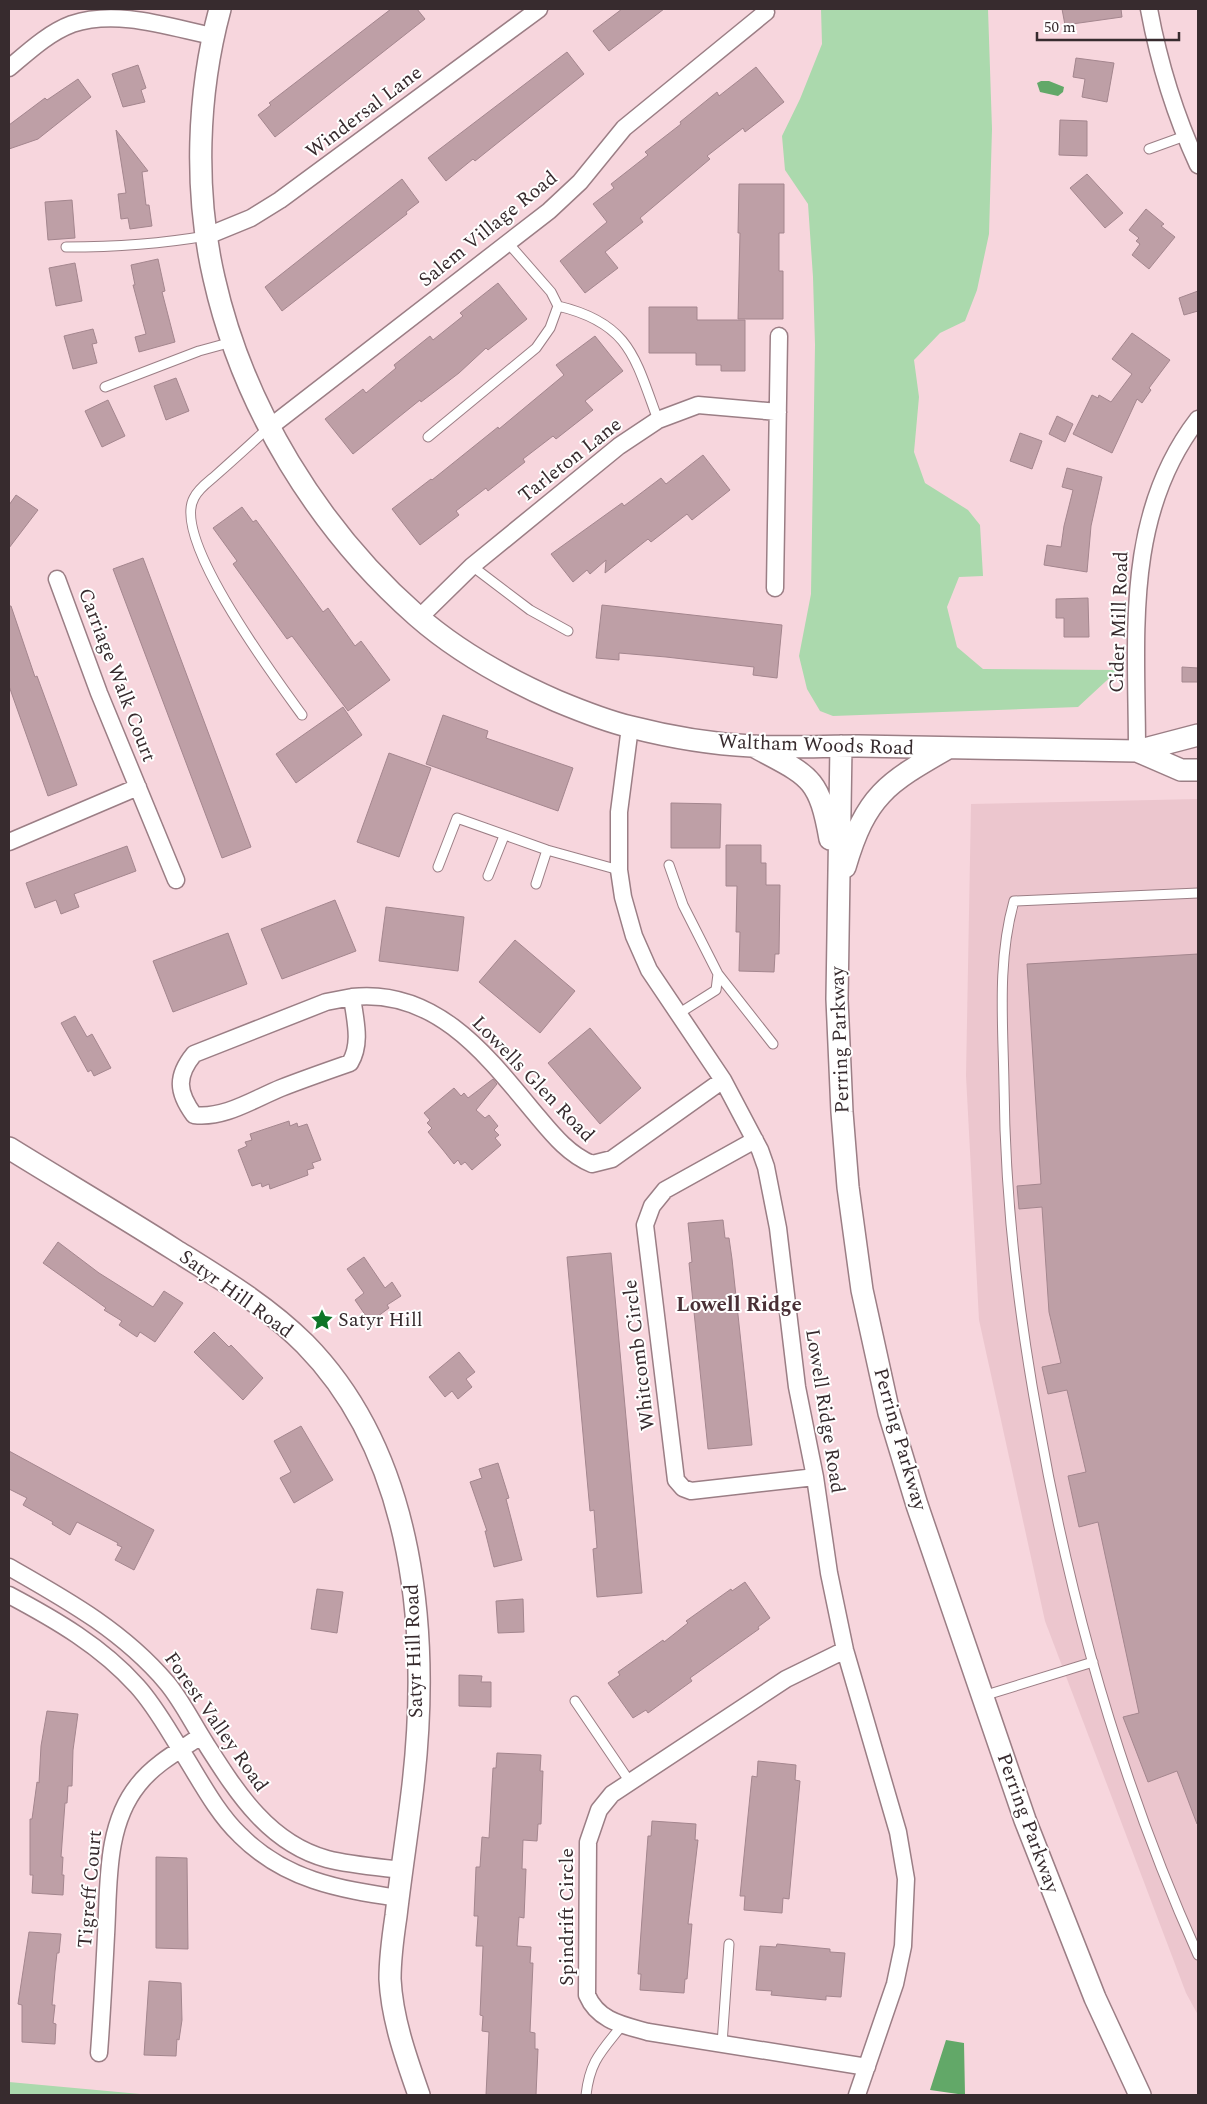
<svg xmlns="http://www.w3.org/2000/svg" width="1207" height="2104" font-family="Spectral,serif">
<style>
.built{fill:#ecc6ce}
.green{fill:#abd9ad}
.water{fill:#62a868}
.building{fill:#be9fa6;stroke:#a4868e}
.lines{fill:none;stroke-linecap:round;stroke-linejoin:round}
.service-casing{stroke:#9b7e85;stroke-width:11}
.minor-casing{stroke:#9b7e85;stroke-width:19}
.tertiary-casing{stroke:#9b7e85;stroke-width:24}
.service{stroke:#fff;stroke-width:9}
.minor{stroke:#fff;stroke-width:16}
.tertiary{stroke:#fff;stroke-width:21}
.labels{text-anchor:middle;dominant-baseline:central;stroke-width:4;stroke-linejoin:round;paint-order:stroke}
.street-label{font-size:20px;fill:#372b2e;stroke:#fff}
.poi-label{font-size:20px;fill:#372b2e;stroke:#fff;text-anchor:start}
.neighbourhood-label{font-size:21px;font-weight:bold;fill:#493036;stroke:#fff}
</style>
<rect width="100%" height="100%" fill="#f7d6dd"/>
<path class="built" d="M1198,799V2015L1186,1993L1045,1621L979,1320L966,1076L971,804Z"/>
<path class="green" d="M821,9H988L992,129L989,234L977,290L965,321L940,333L914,360L919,397L914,452L925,483L968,510L980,525L983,576L959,577L947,607L957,647L983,669L1118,670L1078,707L833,716L820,711L807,689L799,656L811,594L815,345L813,277L808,204L785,170L782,136L800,99L822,44Z
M9,2082L151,2095H9Z"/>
<path class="water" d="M1041,81H1049L1064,87L1063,92L1058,96L1040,92L1037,83Z
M946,2040L964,2043L965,2095L930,2090Z"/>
<path class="building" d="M391,9H417L425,19L275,137L258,115L271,105L269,103Z
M622,9H664L609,51L593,31Z
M1062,9H1121L1122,17L1065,25Z
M567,52L584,74L475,161L473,159L446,181L428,158Z
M1076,58L1114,63L1107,102L1082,97L1085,79L1073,77Z
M138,65L146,88L141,90L145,102L123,107L112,74Z
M756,67L784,102L745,132L743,128L707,156L710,159L640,218L643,222L605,252L618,268L585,293L560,261L607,222L593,204L614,188L611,184L648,155L645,152L681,124L680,122L717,92L719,96Z
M78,79L91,97L38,139L9,149V125L45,98L47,100Z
M1060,120L1087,121V156L1059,155Z
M116,130L148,171L142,172L146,205H149L152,226L130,229L128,218L121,219L118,194L126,193Z
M1087,174L1123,213L1105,228L1070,188Z
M402,179L419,202L406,212L407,214L282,311L265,287Z
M739,184H784V233H779V271H783V319H738L740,233H738Z
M72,200L75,238L48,240L45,202Z
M1146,209L1164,224L1161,226L1175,237L1149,269L1132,255L1140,244L1136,241L1139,238L1129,230Z
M158,259L165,291L162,292L175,342L139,352L135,337L146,334L133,285H135L131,265Z
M75,263L82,301L56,306L49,268Z
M498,283L527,319L488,350L486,348L459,373L421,402L420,400L353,454L325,419L363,389L366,393L396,368L394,365L430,336L433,340L463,316L460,313Z
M1198,291V311L1184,315L1179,298Z
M649,307H697V320H745V371H721V365H696V353H649Z
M93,329L97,343L92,344L97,363L73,369L64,336Z
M1132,333L1170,360L1149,388L1151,390L1142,403L1137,399L1112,453L1073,434L1092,395L1098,398L1099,395L1111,402L1132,374L1112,359Z
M595,336L623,371L585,401L593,410L556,439L553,436L523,459L525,462L488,491L486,488L456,511L459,515L420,545L392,509L431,479L432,480L498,427L499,429L564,375L556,365Z
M176,378L189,411L166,420L154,386Z
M108,400L125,436L102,447L85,411Z
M1057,416L1073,424L1065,442L1049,434Z
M1020,433L1042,441L1032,469L1010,461Z
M703,455L730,490L692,520L687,514L651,542L648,539L605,573L606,560L590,574L587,570L573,582L551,554L622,503L624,506L661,478L666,484Z
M1067,468L1102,477L1091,526L1087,572L1044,565L1047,545L1061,547L1064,526L1073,490L1062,487Z
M16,495L38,510L9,548V505Z
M242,507L253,522L256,520L323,612L328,608L355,646L361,641L390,680L348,711L292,636L287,639L233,564L237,561L213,528Z
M143,558L251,847L222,858L113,569Z
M1088,598L1089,637H1064V618H1056V599Z
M602,605L782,625L777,678L753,675L754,667L666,657L619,653V660L596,658Z
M9,606H11L35,677L37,676L77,785L48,796L9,686Z
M1182,667L1198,668V682H1182Z
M343,707L362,735L296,783L276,754Z
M443,715L488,731L486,738L573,768L558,811L426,764Z
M389,753L431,768L399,857L357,842Z
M671,803L721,804L720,848H671Z
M726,845H761V863H766V885H780L779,954H775L774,972L739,971L740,932H736L737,886H726Z
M127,846L136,871L74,894L79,907L61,914L56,900L35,908L26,883Z
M335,900L356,951L282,979L261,929Z
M386,907L464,917L458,971L379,961Z
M228,933L247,984L173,1012L153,961Z
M515,940L575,991L540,1033L479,982Z
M1198,954V1823L1197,1824L1177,1771L1148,1782L1123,1717L1139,1713L1098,1522L1079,1527L1068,1476L1086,1472L1067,1390L1048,1394L1042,1367L1061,1363L1049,1312L1042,1207L1019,1209L1017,1186L1041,1184L1027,964Z
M75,1016L87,1037L92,1034L111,1068L94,1076L91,1070L88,1072L61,1023Z
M590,1028L641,1088L600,1124L548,1063Z
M493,1079L497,1084L476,1110L485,1118L489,1115L498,1126L494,1130L499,1135L495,1138L501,1145L472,1170L465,1162L461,1165L458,1160L454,1164L443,1150L428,1132L432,1128L427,1123L430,1120L424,1113L454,1088L461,1096L464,1093L468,1098Z
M289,1121L290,1126L297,1123L298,1127L307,1124L321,1160L312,1163L314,1168L307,1170L308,1175L270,1189L269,1184L262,1187L261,1183L252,1186L238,1150L247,1146L245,1142L252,1140L250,1134Z
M723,1220L725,1238H729L732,1259L752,1445L708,1449L689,1263L692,1262L688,1223Z
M58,1242L99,1273L153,1307L164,1291L183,1303L155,1342L140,1332L137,1337L119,1325L122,1321L104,1310L106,1308L43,1263Z
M611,1253L642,1593L597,1597L593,1549L597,1548L594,1510L590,1511L567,1257Z
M364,1257L385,1288L392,1282L401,1296L387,1305L389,1308L370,1322L355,1300L364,1293L347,1269Z
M214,1332L229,1347L231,1345L263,1378L243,1400L194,1352Z
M459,1352L475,1372L466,1379L472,1387L458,1399L452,1391L445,1397L429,1377Z
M301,1426L333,1480L294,1503L280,1478L291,1472L274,1441Z
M9,1451L154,1530L134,1570L115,1560L122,1547L117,1545L118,1543L77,1522L70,1535L52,1524L53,1522L23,1505L27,1498L9,1489Z
M498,1463L509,1498L506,1499L522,1560L494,1567L485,1531H487L470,1482L482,1478L479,1469Z
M745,1582L770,1618L758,1627L759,1629L690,1678L692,1681L648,1713L646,1710L633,1718L608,1683L620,1675L618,1672L663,1640L664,1642L688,1623L686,1621L731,1589L732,1591Z
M317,1589L343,1592L337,1633L311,1629Z
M523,1599L524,1632L498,1633L496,1601Z
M459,1675L482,1676L481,1682H491V1707L459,1706Z
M47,1711L78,1714L73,1750L72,1786H68L67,1803H65L61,1857H63L62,1875H64L63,1895L32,1893L33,1875H30V1819H32L37,1782L39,1783L41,1746Z
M497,1753L541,1755L540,1771H543L541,1824H538L537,1841L523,1840L522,1869H526L524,1918L519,1917L517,1946L531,1947L530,1963H533L530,2032L535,2033V2049H538L536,2095H486L489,2032L482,2031L483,2016L480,2015L483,1946H476L478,1916H474L476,1867H480L482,1837L489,1838L493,1768H496Z
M758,1761L796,1765L795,1780L800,1781L789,1899L783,1898L782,1913L744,1910L745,1896H740L752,1776L757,1777Z
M652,1821L696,1824L695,1840H698L688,1924H692L687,1979H685L684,1993L640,1990L641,1974H638L644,1890L648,1836H651Z
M156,1857L187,1858L188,1949L156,1948Z
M29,1932L61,1934L59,1953H57L55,1971L52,2005H55L53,2023L56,2024L55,2044L22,2042V2005L18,2004Z
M777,1944L830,1949V1952L845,1953L841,1997L826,1996V2000L771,1995L772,1991L756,1990L760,1946L776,1947Z
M149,1981L181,1983L182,2020L179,2040L177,2039L176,2056L144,2055Z"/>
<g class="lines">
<defs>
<path id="service" d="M1149,149L1185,136
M66,247C112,247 160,244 206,236
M558,306C630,323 635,358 658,420
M105,387L199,351L232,342
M269,427C251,444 233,460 215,476C208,482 198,489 194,498C171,539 276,679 302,715
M428,437L536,348L550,328L558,306L551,292L509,244
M472,566L530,610L568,631
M669,865L683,905L718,974L773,1044
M438,867L457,818L547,850L619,870
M488,876L504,836
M536,884L547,850
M1198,893L1014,901C997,961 1003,1023 1004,1085C1005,1200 1018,1312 1039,1425C1071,1607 1122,1786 1198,1955
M678,1014L716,990L718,974
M983,1696L1093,1662
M575,1701L630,1782
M722,2044L729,1944
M586,2095C590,2060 602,2051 623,2024"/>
<path id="minor" d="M1149,9C1159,63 1175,115 1198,165
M9,68C28,52 48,33 72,24C117,9 169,27 212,36
M207,236L251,218L280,200L539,9
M270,427L549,211L580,182L624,128L766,12
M57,579L99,693L176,880
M775,588L779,336
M419,618L472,566L619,446L658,420L698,405L778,412
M630,727L619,812V870L623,897L634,936L649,970L723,1080L760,1150L766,1167L778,1228L797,1387L815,1477L829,1573L845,1650L898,1832L906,1879L903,1946L895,1984L857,2095
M1137,751C1137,636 1123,516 1198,419
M9,842L138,787
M352,997C355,1020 362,1043 350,1063C327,1071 304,1079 281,1088C254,1099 224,1119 194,1115C177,1092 176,1076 194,1054L326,1002Z
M352,997C435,988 486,1054 533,1111C550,1131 567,1154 592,1164L612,1159L723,1080
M755,1140L665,1190L652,1206L645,1225L676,1480L683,1488L691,1491L815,1477
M9,1567C67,1600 123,1631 167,1683C182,1701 193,1724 206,1744C236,1791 268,1843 327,1859C351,1865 377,1867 402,1870
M9,1595C56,1620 101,1646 137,1686C157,1708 170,1734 186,1758C202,1784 218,1814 240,1835C285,1880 338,1889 398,1898
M845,1650L786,1679L612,1794L599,1810L588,1842L587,1995C598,2021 623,2025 648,2032L867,2067
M99,2053C102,2014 104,1974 106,1935C109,1885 105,1826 138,1785C154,1764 180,1750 201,1736"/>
<path id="tertiary" d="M220,9C197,94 194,191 214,278C243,407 318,529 417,616C458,652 507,679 557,701C581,711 606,721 631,727C670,737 712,744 751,746C787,748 823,746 858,746C951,748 1044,749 1137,751L1198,735
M841,746L837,999L842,1112L848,1187L862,1290L889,1413L917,1505L1025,1820L1095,1998L1140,2095
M755,747C809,776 819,776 830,839
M1137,751L1181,770H1198
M845,867C866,795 887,783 948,748
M9,1148C64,1182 120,1215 175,1250C220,1278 267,1306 305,1344C416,1457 430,1635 413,1785C408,1829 401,1872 396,1916C393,1936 390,1958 390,1979C392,2019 406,2058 419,2095"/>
</defs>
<use href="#service" class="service-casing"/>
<use href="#minor" class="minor-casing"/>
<use href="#tertiary" class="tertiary-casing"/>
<use href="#service" class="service"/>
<use href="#minor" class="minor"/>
<use href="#tertiary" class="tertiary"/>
</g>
<defs>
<symbol id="sight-bare" viewBox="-9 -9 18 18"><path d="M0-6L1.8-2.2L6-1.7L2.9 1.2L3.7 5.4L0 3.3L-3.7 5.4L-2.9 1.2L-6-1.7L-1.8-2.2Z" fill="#0e7527" stroke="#fff" stroke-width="2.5" paint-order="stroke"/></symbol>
</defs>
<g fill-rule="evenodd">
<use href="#sight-bare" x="306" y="1304" width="32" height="32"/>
</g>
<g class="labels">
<g class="street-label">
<text transform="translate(364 112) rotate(-37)">Windersal Lane</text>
<text transform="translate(488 229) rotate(-39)">Salem Village Road</text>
<text transform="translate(570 460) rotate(-38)">Tarleton Lane</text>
<text transform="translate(1119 622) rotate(-88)">Cider Mill Road</text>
<text transform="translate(117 675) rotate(69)">Carriage Walk Court</text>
<text transform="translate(816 745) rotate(2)">Waltham Woods Road</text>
<text transform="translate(840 1040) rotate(-92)">Perring Parkway</text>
<text transform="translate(533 1079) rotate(46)">Lowells Glen Road</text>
<text transform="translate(236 1294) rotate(36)">Satyr Hill Road</text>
<text transform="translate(639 1355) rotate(-97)">Whitcomb Circle</text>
<text transform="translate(825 1411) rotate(81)">Lowell Ridge Road</text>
<text transform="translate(900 1439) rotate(74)">Perring Parkway</text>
<text transform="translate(414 1651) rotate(-92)">Satyr Hill Road</text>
<text transform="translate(216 1722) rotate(55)">Forest Valley Road</text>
<text transform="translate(1028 1823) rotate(70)">Perring Parkway</text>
<text transform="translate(90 1889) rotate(-85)">Tigreff Court</text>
<text transform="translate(567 1917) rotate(-90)">Spindrift Circle</text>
</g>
<g class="poi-label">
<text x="338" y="1320">Satyr Hill</text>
</g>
<g class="neighbourhood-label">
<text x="739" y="1305">Lowell Ridge</text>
</g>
</g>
<rect width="1207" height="2104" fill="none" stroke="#372b2e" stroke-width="20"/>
<path d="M1037 32v8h142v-8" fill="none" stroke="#372b2e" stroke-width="2.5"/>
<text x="1044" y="32" font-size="15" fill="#372b2e" stroke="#ffffff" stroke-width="4" paint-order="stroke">50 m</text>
</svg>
